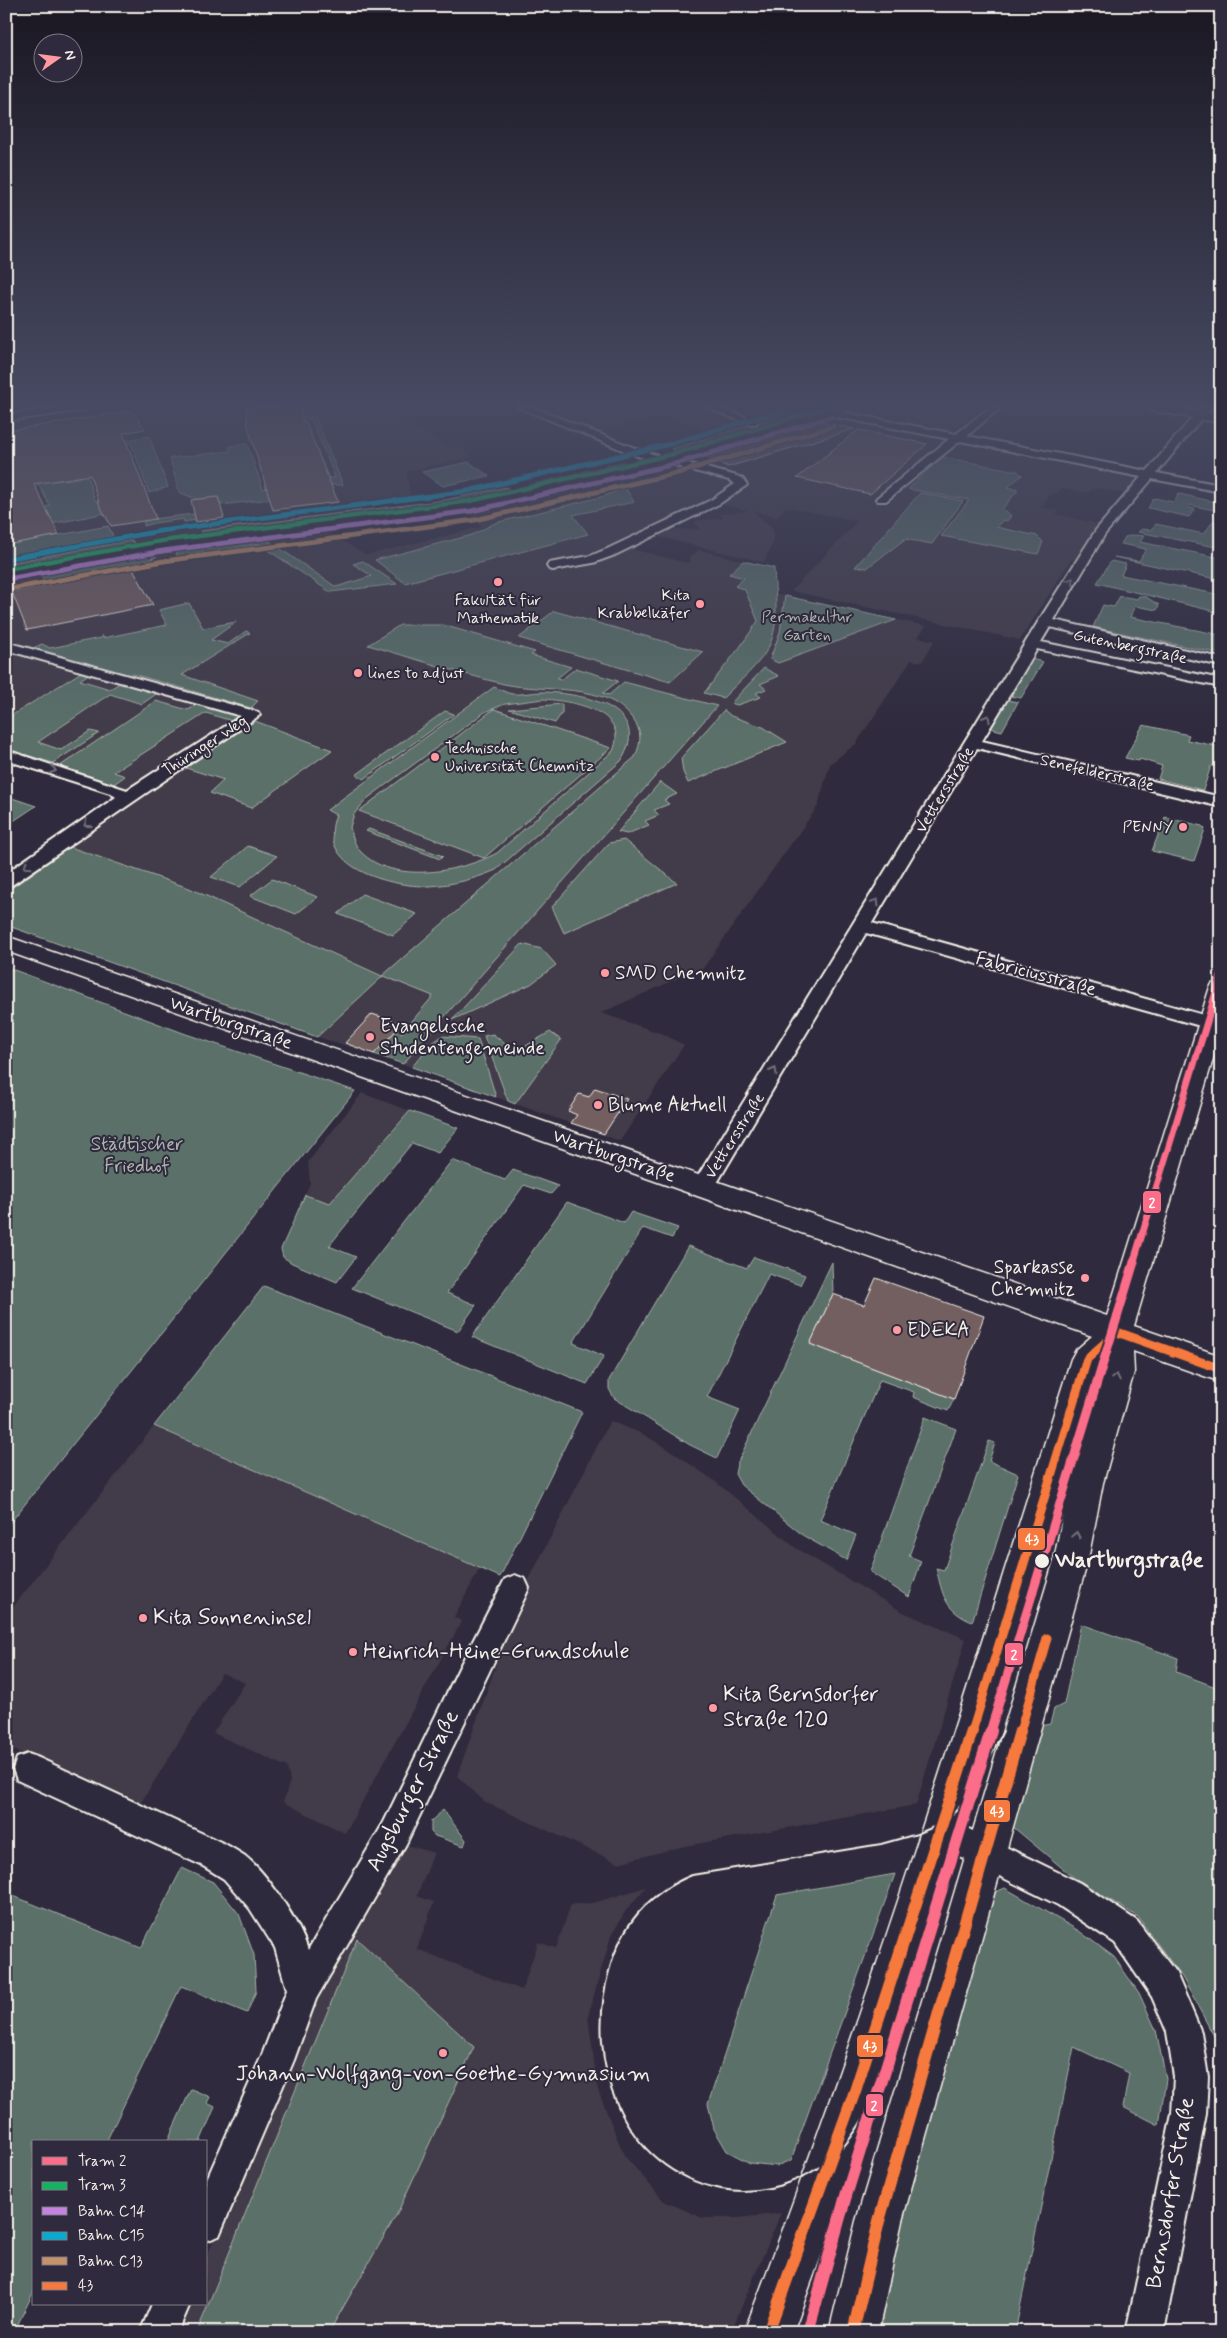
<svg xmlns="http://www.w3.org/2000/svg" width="1227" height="2338" font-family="Mynerve,sans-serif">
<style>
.built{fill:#433a48;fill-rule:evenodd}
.green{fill:#5a6f69;stroke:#a7b0a8;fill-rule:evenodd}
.building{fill:#735f60;stroke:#f4f1e8}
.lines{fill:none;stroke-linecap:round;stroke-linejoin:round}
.street-casing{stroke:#f4f1e8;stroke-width:4}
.secondary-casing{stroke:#f4f1e8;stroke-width:3}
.street{fill:#2f2a3d;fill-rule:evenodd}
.secondary{fill:#2f2a3d;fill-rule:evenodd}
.tram{stroke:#f4f1e8;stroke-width:2}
.bus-1-far1-casing{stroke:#2f2a3d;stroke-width:13}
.bus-1-casing{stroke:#2f2a3d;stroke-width:16}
.bus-1-far1{stroke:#f6793e;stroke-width:9}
.bus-1{stroke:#f6793e;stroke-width:12}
.rail-1-casing{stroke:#2f2a3d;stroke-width:7}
.rail-2-casing{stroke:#2f2a3d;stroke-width:7}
.rail-3-casing{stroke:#2f2a3d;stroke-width:7}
.rail-1{stroke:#c483df;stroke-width:5}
.rail-2{stroke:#06acd0;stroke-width:5}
.rail-3{stroke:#c7916a;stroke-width:5}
.tram-1-far2-casing{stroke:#2f2a3d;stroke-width:11}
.tram-1-far1-casing{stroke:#2f2a3d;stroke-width:13}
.tram-1-casing{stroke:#2f2a3d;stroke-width:16}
.tram-2-casing{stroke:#2f2a3d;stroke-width:6}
.tram-1-far2{stroke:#fb6d88;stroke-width:7}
.tram-1-far1{stroke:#fb6d88;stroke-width:9}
.tram-1{stroke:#fb6d88;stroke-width:12}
.tram-2{stroke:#13b361;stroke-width:4.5}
.oneway{stroke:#747079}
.poi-dot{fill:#ff9aa2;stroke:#2f2a3d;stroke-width:2}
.stop-dot{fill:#f4f1e8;stroke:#2f2a3d;stroke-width:2}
.labels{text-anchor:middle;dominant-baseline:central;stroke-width:4;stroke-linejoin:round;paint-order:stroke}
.far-poi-label{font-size:16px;fill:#f4f1e8;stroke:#2f2a3d;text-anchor:end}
.far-park-label{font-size:16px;fill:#afb6af;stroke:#2f2a3d}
.far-street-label{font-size:16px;fill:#f4f1e8;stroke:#2f2a3d}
.poi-label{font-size:19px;fill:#f4f1e8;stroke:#2f2a3d;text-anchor:start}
.street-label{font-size:19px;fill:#f4f1e8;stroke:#2f2a3d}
.park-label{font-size:19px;fill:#afb6af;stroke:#2f2a3d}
.near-stop-label{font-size:22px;font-weight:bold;fill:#f4f1e8;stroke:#2f2a3d;text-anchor:start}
.near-poi-label{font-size:22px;fill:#f4f1e8;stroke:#2f2a3d;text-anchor:start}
.near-street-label{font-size:22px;fill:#f4f1e8;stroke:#2f2a3d}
.line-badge{stroke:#2f2a3d;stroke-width:2}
.badge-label{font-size:14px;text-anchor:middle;font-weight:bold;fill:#fff}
</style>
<rect width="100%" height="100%" fill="#2f2a3d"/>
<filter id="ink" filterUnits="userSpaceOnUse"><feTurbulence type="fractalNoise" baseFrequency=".02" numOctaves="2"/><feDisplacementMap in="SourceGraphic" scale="10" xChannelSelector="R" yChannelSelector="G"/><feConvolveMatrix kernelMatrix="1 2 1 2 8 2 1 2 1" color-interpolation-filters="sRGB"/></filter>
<g filter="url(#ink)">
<path class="built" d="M6,407H375L381,415L396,418L453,449L460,447L473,457L406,471L411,499L374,504L324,530L366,555L481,527L465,509L832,413L1149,475L1131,495L1099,488L1091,490L1088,493L1062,488L1057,493H1052L1040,507L1058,511L1056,514L1106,526L1083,562L1071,560L1020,640L791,591L858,521L786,507L777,517L753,511L773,529V543L764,562L655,536L668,530L699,529L694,521L723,518L720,514L749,511L717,503L628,548L687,563L691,560L688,559L699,550L743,561L729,574L744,578L736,585L745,589L785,596L926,626L918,637L934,641L922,662L911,660L856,744L830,764L818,806L699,974L692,972L601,1013L663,1034L684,1045L620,1141L374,1054L317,1037L382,976L158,876L73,949L6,926V892L135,801L114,784L6,749ZM942,457L1017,471L1022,475L1007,487L1018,490L1002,508L1003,520L996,527L1037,536H942L969,500L909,488Z
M523,407H718L748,417L704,430L665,414L593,435Z
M856,407H930L973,415L955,430L948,431L849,412L848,410Z
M362,1093L410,1111L330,1203L305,1195L310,1183L308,1162Z
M610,1421L641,1433L673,1452L716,1482L796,1548L903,1612L966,1639L916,1805L685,1846L618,1863L485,1802L457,1776L520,1597Z
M154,1426L480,1568L454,1617L462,1621L345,1833L283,1802L290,1781L287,1767L213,1733L245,1683L222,1673L137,1809L6,1746V1616Z
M404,1844L434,1853L417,1896L434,1902L417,1949L522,1990L538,1942L556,1948L571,1904L593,1903L646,1887L625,1912L611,1936L588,2016L598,2090L624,2155L664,2201L703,2218H738L781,2213L731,2332H175L187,2304H206V2258L315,1999Z"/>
<path class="green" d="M793,412L804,417L683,454L671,449Z
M307,416H315L343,485H314L312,481L335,477L311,419L294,420L293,417Z
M149,436L168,487L149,493L131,443L118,444L117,442Z
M247,444L263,489L283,486L296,496L221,505L218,497L196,499L179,492L170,458L230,451V446Z
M79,450L95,501L117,498L121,510L36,527L28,511L50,506L24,457L41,456L56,481L79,478Z
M942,457L1017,471L1022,475L1008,487L1018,490L1003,508L1011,516L1007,521L1003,520L996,527L1037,536L1043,542L1038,554L941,536L969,500L908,489Z
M469,462L489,476L443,486L422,472Z
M624,462L629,465L520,491L516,488Z
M506,487L517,495L486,501L203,539L200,531L445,500Z
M625,487L634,502L573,515L588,534L405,583L375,560L472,535L495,523L605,496Z
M920,493L963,501L932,544L905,539L867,568L855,567Z
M1180,494L1219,503L1221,513H1219V511L1189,505L1187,507L1195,509L1189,517L1148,508L1154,498L1174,502L1178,496L1176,495Z
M194,514L196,520L184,522L183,519L154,523L144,526V520Z
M1213,521L1221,523V548L1138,532L1142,529L1150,530L1156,524L1204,534Z
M108,526L113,536L6,556V545Z
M1134,535L1144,536L1140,542L1221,558V580L1114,557L1139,561L1146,549L1121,544L1125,537Z
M266,539L336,587L372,576L353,564L363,561L397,584L330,592L259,544L179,558L175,552L177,549Z
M132,540L136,548L6,572V563Z
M143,554H156L157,556L150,560L43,580L39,573Z
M743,561L774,568C775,592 780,624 769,646C760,665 738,682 723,698L704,693L740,647L758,621L745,590L735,586L744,578L729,574Z
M1111,561L1126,564L1121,575L1221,595V613L1097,583Z
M785,596L896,620L778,663L770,659L780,632Z
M1120,596L1137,599L1139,596L1146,597L1159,605L1157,610L1135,606L1130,617L1221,635V654L1093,627L1103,605L1114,607Z
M189,603L203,628L236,622L211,640L228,644L246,631L250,633L182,675L258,701L251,708L133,674L125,675L31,649L42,644L50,648L101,638L102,635L103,638L167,625L159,610Z
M554,611L703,652L670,682L519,638Z
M400,625H443L535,652L531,655L571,667L556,679L561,680L576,668L618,681L603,693L609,695L624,682L717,706L403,1064L374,1054L395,1031L402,1033L433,996L383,976L317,1037L6,925V892L70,847L189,888L382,976L635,757C641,742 643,732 632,718C605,681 543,693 504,684C458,673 413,658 368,645Z
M1031,659L1043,662L1021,698L1009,696Z
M764,668L779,676L760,684L766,689L756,693L761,697L737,705L731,703Z
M83,671L90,673L80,680L110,689L123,681L159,692L142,704L110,694L38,742L61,750L90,731L99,733L53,763L6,749V719Z
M494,687C500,689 506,693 512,694C521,695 533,692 542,692C582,693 654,707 621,761L496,870C475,879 452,885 429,886C389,887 315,867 336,815L327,810ZM543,699C571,701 630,710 613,751L497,853C461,872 393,885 361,852C355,846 352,836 350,827L354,814L368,798L485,712L505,704Z
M1007,700L1018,702L1002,731L986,727L992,726Z
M156,701L188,710L198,704L240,715L232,721L206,713L114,772L125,776L114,784L60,766Z
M562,704V713L555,723L509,709Z
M494,709L611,748L484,858L359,811Z
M724,710L731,716L763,727L787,742L688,783L683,772L681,758Z
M445,711L454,714L364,779L356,775Z
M255,721L332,750L251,808L210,793L224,780L186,768Z
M1143,725L1189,735L1187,740L1221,747V764L1218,767L1211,766L1203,790L1158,779L1162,766L1140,759L1139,761L1125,758Z
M660,782L677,794L664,800L669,804L654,810L659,815L645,821L649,825L627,834L618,832Z
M6,796L36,806L6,826Z
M1165,817L1202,826L1205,829L1194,861L1152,851Z
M369,829L443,856L440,859L366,831Z
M624,840L677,883L564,933L552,907L609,843Z
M248,846L277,856L240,887L211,877Z
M272,879L318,897L296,914L250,896Z
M362,894L417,914L393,935L338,914Z
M522,944L542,949L556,965L531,984L452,1020Z
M6,967L186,1034L355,1091L6,1528Z
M550,1032L561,1040L515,1104L508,1101L484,1036L493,1034L515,1052Z
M442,1036L478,1039L496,1097L412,1067L431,1044Z
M410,1111L458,1128L438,1153L412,1143L329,1246L356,1257L337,1282L292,1263L283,1257L281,1249L305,1195L330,1203Z
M452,1160L505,1180L513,1170L558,1186L551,1194L524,1185L447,1293L476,1305L458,1331L352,1288Z
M567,1202L624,1223L631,1212L678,1228L672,1238L643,1228L573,1343L604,1356L587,1384L472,1337Z
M688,1246L747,1268L754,1257L805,1275L800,1285L769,1274L707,1397L740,1410L717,1458L690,1445L614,1398L609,1389V1380Z
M832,1262L833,1294L810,1344L954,1399L948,1411L913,1397L914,1392L880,1380L820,1520L856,1535L846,1560L804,1536L741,1485L735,1474L737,1464Z
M264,1286L582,1412L500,1577L154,1426Z
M925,1417L956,1429L909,1556L921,1561L909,1597L870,1572Z
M989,1441L995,1443L989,1461L1018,1474L972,1622C944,1610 943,1595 936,1568L944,1570Z
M1081,1624L1178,1658L1176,1672L1221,1689V2049L1182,1977L1138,1917L1073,1877L1013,1827L1040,1726L1050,1724L1054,1709L1064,1704Z
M443,1810L466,1840L464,1846L435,1836L431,1832V1821Z
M182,1868L213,1882L239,1914L254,1955L256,1991L247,2013L181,1986L106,2142H34V2291L14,2332H6V1893L141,1948Z
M895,1874L791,2160L776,2166L750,2163L727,2151L714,2129L708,2104L777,1895Z
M1005,1888L1079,1931L1114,1957L1139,1993L1156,2030L1166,2079L1159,2125L1123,2107L1129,2073L1074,2047L1015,2332H880L890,2268L991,1894Z
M357,1939L474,2047L397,2214L329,2332H197Z
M191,2089L210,2097L207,2103L215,2107L200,2142H167Z"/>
<path class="building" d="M246,407H300L303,422L305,421L338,502L273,510L248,427Z
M132,411L145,429L123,433L156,519L111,526L100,506L90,475L34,484L59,535L6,545V431Z
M818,422L854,429L728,467L705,456Z
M858,430L927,444L870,494L797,478Z
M218,497L224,518L196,522L191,500Z
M133,569L153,605L27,630L12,592Z
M372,1014L402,1024L374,1054L345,1043Z
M595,1088L627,1099L604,1134L571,1123L577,1115L568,1111L579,1094L589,1097Z
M876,1278L984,1316L954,1399L810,1344L833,1294L864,1305Z"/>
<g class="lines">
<defs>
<path id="street" d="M63,407H89L84,410L6,421V415Z
M518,407H532L645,452L737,476L743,479L747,485L719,504L615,555L593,563L553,570L549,569L547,566L549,563L590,556L607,549L711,500L735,484L729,480L637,456Z
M706,407H720L757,422L756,424H748Z
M990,407H1001L967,436L1147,471L1201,407H1211L1157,473L1221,485V492L1152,479L1105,534L1054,620L1221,658V666L1050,627L1041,642L1221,679V687L1037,649L982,741L1221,797V807L977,748L872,923L1218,1019L1221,1023L1218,1027L1211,1029L866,933L711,1193L703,1195L695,1193L692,1187L695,1181L1038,622L1096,530L1141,477L960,441L886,501H878L876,499L878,497L949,439L826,415L821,412L826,409L956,434Z
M6,642L258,712L260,715L12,885L6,886V873L116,797L110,793L6,760V750L127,790L241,716L6,650Z
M515,1575L525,1579L529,1588L525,1597L406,1844L316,1999L294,2060L219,2236L206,2241V2181L262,2055L287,1990L275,1948L250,1909L224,1879L203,1866L17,1780L13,1769L17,1758L28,1754L39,1758L225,1844C232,1848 239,1852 245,1856C268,1874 300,1923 308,1950L384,1822L460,1666L505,1579Z
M942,1816L1080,1883L1137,1921L1176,1973L1196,2020L1201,2032L1208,2077L1206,2114L1164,2332H1126L1172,2114L1174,2077L1167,2032L1152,1997L1115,1943L1058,1905L931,1842L927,1831L931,1820Z
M152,2304H190L178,2332H140Z"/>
<path id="secondary" d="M830,407H851L849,410L671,464L460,513L162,551L6,579V569L162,541L460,503L662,457Z
M1146,407H1175L1221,415V423L1153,411Z
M6,936L1107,1316L1209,990L1212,984L1221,982V1032L1134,1326L1221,1356V1382L1133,1351L1134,1372L1103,1483L1088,1560L902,2221L878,2332H829L856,2221L1054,1560L1069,1483L1102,1372V1364L918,1970L837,2212L793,2332H744C868,2012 968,1686 1071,1359L1076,1350L1092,1336L6,951Z"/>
</defs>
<use href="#street" class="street-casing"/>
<use href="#secondary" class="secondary-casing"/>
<use href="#street" class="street"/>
<use href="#secondary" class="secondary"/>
<path class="tram" d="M882,2084C868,2109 856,2137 834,2156C803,2183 761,2196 721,2189C621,2170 584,2061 609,1971C621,1925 648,1893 692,1875L881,1844L917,1834L945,1822L971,1795L1003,1731"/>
<defs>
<path id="bus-1-far1" d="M1117,1332L1221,1369
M972,1732L1087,1359L1117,1332
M1020,1732L1047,1638"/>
<path id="bus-1" d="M768,2332L855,2091L972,1731
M853,2332L879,2221L1020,1731"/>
</defs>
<use href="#bus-1-far1" class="bus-1-far1-casing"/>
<use href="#bus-1" class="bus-1-casing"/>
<use href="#bus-1-far1" class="bus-1-far1"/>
<use href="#bus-1" class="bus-1"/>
<defs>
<path id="rail-1" d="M8,579L163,551L472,511L675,464L831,417"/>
<path id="rail-2" d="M6,559L160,531L468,491L670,444L794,407"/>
<path id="rail-3" d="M10,589L164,561L475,520L678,473L834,426"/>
</defs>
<use href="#rail-1" class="rail-1-casing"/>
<use href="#rail-2" class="rail-2-casing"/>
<use href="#rail-3" class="rail-3-casing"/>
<use href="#rail-1" class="rail-1"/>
<use href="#rail-2" class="rail-2"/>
<use href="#rail-3" class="rail-3"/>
<defs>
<path id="tram-1-far2" d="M1133,1264L1221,976"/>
<path id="tram-1-far1" d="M990,1732L1134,1262"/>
<path id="tram-1" d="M808,2332L845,2199L991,1731"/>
<path id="tram-2" d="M6,569L161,541L470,501L673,454L828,407"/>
</defs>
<use href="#tram-1-far2" class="tram-1-far2-casing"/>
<use href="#tram-1-far1" class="tram-1-far1-casing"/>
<use href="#tram-1" class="tram-1-casing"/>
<use href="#tram-2" class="tram-2-casing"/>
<use href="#tram-1-far2" class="tram-1-far2"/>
<use href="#tram-1-far1" class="tram-1-far1"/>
<use href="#tram-1" class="tram-1"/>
<use href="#tram-2" class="tram-2"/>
</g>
<defs><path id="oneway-chevron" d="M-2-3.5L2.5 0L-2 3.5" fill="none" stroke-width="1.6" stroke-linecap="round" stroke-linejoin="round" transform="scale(1.25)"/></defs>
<g class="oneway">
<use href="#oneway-chevron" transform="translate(1071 581) rotate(-57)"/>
<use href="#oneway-chevron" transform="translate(987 718) rotate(-60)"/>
<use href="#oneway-chevron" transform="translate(53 770) rotate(18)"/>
<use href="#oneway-chevron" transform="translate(87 824) rotate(145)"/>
<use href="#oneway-chevron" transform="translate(27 866) rotate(145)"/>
<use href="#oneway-chevron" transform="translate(876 902) rotate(-58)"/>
<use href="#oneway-chevron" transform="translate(774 1071) rotate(-60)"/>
<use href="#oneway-chevron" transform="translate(1116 1377) rotate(-78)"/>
<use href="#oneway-chevron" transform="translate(1076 1535) rotate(-79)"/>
</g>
</g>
<linearGradient id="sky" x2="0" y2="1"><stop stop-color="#1a1722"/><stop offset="0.55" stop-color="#474a62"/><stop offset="1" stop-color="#474a62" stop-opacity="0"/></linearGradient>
<rect width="1227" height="734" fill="url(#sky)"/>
<g class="poi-dot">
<circle cx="498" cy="582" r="5"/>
<circle cx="700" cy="604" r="5"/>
<circle cx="358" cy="673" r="5"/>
<circle cx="435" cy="757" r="5"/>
<circle cx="1183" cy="827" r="5"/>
<circle cx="605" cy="973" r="5"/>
<circle cx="370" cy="1037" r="5"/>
<circle cx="598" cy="1105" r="5"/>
<circle cx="1085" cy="1278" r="5"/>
<circle cx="897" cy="1330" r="5"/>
<circle cx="143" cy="1618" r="5"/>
<circle cx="353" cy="1652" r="5"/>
<circle cx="713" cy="1708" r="5"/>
<circle cx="443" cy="2053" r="5"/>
</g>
<circle class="stop-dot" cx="1042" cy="1561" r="8"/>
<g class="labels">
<g class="far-poi-label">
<text x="690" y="595">Kita<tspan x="690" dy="18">Krabbelkäfer</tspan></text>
<text x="498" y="600" text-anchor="middle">Fakultät für<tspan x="498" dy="18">Mathematik</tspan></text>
<text x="368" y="673" text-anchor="start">lines to adjust</text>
<text x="445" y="748" text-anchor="start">Technische<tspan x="445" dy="18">Universität Chemnitz</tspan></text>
<text x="1173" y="827">PENNY</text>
</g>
<g class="far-park-label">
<text x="807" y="617">Permakultur<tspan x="807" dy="18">Garten</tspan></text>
</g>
<g class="far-street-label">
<text transform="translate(1130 647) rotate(12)">Gutenbergstraße</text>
<text transform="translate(205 746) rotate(-33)">Thüringer Weg</text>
<text transform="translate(1097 773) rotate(13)">Senefelderstraße</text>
<text transform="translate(945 790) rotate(-59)">Vettersstraße</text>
<text transform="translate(735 1136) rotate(-58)">Vettersstraße</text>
</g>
<g class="poi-label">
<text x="615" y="973">SMD Chemnitz</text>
<text x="380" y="1026">Evangelische<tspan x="380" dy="22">Studentengemeinde</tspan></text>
<text x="608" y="1105">Blume Aktuell</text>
<text x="1075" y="1267" text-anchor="end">Sparkasse<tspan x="1075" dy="22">Chemnitz</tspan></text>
<text x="907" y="1330">EDEKA</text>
</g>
<g class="street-label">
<text transform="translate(1036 974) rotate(15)">Fabriciusstraße</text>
<text transform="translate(231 1023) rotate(19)">Wartburgstraße</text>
<text transform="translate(614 1156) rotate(19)">Wartburgstraße</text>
</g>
<g class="park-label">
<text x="137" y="1144">Städtischer<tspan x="137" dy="22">Friedhof</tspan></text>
</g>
<g class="near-stop-label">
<text x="1055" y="1561">Wartburgstraße</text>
</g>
<g class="near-poi-label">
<text x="153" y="1618">Kita Sonneninsel</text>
<text x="363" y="1652">Heinrich-Heine-Grundschule</text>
<text x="723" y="1695">Kita Bernsdorfer<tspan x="723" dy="25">Straße 120</tspan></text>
<text x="443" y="2074" text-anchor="middle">Johann-Wolfgang-von-Goethe-Gymnasium</text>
</g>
<g class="near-street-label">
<text transform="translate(413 1791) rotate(-63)">Augsburger Straße</text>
<text transform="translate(1171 2193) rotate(-80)">Bernsdorfer Straße</text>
</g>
</g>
<g class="line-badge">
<rect x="1142" y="1190" width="20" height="24" rx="5" fill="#fb6d88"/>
<rect x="1017" y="1527" width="29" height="24" rx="5" fill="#f6793e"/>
<rect x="1004" y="1642" width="20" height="24" rx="5" fill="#fb6d88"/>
<rect x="983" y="1799" width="28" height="24" rx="5" fill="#f6793e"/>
<rect x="856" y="2034" width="28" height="24" rx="5" fill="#f6793e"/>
<rect x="865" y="2093" width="19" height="24" rx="5" fill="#fb6d88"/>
</g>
<g class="badge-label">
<text x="1152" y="1207">2</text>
<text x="1032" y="1544">43</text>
<text x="1014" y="1659">2</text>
<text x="997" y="1816">43</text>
<text x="870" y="2051">43</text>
<text x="874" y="2110">2</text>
</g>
<rect width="1227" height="2338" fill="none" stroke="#2f2a3d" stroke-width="25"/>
<rect x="12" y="12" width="1202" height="2313" fill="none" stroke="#f4f1e8" stroke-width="2" filter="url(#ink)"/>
<rect x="32" y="2140" width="175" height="165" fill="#2f2a3d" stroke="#7e7a81"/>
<rect x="42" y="2157" width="25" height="8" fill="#fb6d88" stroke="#7e7a81"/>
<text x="78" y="2166" font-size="15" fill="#f4f1e8">Tram 2</text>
<rect x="42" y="2182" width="25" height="8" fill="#13b361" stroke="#7e7a81"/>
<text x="78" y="2190" font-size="15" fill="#f4f1e8">Tram 3</text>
<rect x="42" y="2207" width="25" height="8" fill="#c483df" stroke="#7e7a81"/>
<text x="78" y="2216" font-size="15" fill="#f4f1e8">Bahn C14</text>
<rect x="42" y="2232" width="25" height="8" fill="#06acd0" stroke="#7e7a81"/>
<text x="78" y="2240" font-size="15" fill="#f4f1e8">Bahn C15</text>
<rect x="42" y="2257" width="25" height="8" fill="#c7916a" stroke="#7e7a81"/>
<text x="78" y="2266" font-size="15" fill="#f4f1e8">Bahn C13</text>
<rect x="42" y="2282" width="25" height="8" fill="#f6793e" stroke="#7e7a81"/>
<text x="78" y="2290" font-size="15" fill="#f4f1e8">43</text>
<g transform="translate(58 58) rotate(76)"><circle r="24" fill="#2f2a3d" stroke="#7e7a81"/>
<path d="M0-4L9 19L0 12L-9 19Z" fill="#ff9aa2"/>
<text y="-8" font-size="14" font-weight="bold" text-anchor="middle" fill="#f4f1e8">N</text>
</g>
</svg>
